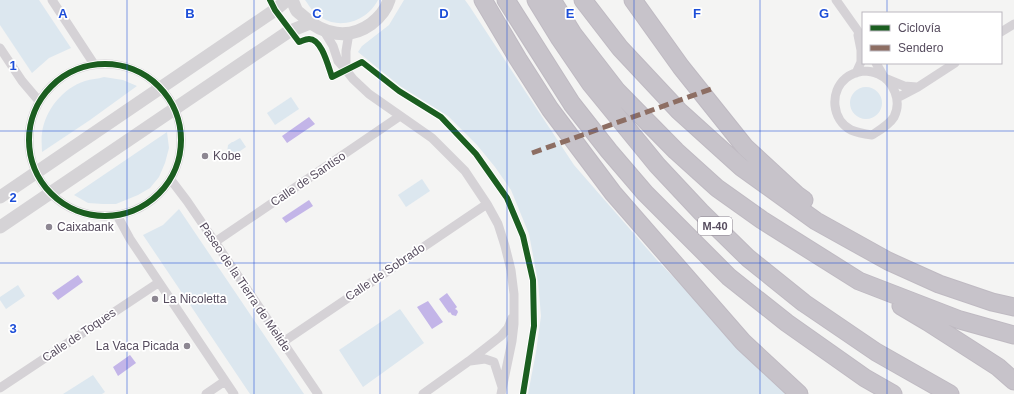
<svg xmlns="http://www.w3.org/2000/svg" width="1014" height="394" font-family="Arial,sans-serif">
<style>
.green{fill:#dce7ef}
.water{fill:#c3b5e8}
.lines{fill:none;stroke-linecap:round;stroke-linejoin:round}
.highway-casing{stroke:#bfbac2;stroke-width:19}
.street{stroke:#d5d2d6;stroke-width:9}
.secondary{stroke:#d5d3d6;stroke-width:13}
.highway{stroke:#c7c3ca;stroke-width:17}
.quiet{stroke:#8d6e63;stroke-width:5;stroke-dasharray:10 5;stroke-linecap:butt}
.cycleway-casing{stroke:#fff;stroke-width:8}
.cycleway{stroke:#1b5e20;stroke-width:6}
.grid{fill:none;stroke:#1d4ed8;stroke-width:1;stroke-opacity:0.55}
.poi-dot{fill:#8d8792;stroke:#fff;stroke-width:1.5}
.labels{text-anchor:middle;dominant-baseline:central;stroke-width:3.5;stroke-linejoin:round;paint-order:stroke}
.shield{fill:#fff;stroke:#89828e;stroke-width:1}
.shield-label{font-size:11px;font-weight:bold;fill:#564c5e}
.poi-label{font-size:12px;fill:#564c5e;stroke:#fff;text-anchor:start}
.street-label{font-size:12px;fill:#564c5e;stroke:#fff}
.grid-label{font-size:13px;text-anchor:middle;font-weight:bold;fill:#1d4ed8;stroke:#fff;stroke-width:3.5;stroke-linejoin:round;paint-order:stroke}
</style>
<rect width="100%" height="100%" fill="#f4f4f3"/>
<path class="green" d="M0,0H39L71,48L49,58L32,73L0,25Z
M305,0H378C368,20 342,30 322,18C314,14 310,7 305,0Z
M404,0H465L470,7L525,91L574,165L657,260L741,347L791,394H528L536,352L541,316L538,282L529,234L511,190L495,167L477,145L448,116L400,86L358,52L362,46L389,25Z
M104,77L123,80L137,86L90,120L42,152C42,146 41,139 42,133C45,110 63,88 85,81C91,79 98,79 104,77Z
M850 103a16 16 0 1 1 32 0a16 16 0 1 1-32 0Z
M291,97L299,109L275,125L267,113Z
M167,132L169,148L165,163L159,177L150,188L138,195L116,204H103L88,203L74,195Z
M240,138L246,147L230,158L227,153L228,145L232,142H233Z
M422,179L430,191L406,207L398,195Z
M179,209L304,394H250L143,235L163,225Z
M18,285L25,296L6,309L0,300V297Z
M400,309L424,343L363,387L339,350Z
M93,375L105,392L102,394H63Z"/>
<path class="water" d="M309,117L315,124L287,143L282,136Z
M309,200L313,206L286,223L282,218Z
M78,275L83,282L58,300L52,293Z
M447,293L457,307L455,309L457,310L458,312L456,316L452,315L450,312L449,313L439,299Z
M428,301L443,322L432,329L417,307Z
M130,355L136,363L118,376L113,367Z"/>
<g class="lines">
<defs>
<path id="highway" d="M483,0L518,59L550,109L613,193L743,342L799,394
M506,0L572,104L609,151L645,193L729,277L787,323L865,378L893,394
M536,0L560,39L590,83L657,165L701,212L748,258L804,303L876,352L950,394
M552,0L573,34L617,91L676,151L717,188L762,220L859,281L960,320L1014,335
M583,0L620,48L679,111L741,167L816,221L888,261L939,284L992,302L1014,307
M633,0L681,67L745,147L797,195L804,200
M901,306L928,322L998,367L1014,381"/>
</defs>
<use href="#highway" class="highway-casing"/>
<path class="street" d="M52,0L94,64
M836,0L858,31L863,40
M324,31L333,46L338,61L346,70L353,79L369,94L432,138L465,171L487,204L498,224L505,246L511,270L514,294V324L512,341L501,394
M1001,32L1014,24
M0,48L22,81L39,101
M876,63L884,77
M29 140a76 76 0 1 1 152 0a76 76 0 1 1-152 0Z
M346,70V51L349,33
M863,71C868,71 874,72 878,74C894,81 902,101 894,117C889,125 880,130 872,135C865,134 858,133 851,130C832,120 829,92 846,78C851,74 857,72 863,71Z
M856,73L861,62V50L858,35
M887,79L904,86L917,87
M897,98L918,87L955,63
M171,180L187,201L215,242L318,394
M118,217L130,239L234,394
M215,242L400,116
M283,342L487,204
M470,361L485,359L494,362L502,387
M0,388L158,283
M206,394L225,381
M423,394L469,361L501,336L508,328L512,318"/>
<path class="secondary" d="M292,0C294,4 295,8 297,11C299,13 302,15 304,17C323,35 349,40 371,24C379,18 386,10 389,0
M0,197L275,10L287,0
M0,227L288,32L310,23"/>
<use href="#highway" class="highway"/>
<path class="quiet" d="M532,153L711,89"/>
<defs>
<path id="cycleway" d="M270,0L275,10L299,42C302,41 306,39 309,39C322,39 328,66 332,77L362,62L399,91L441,117L476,154L507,198L523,236L533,280L534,326L523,394
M29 140a76 76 0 1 1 152 0a76 76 0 1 1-152 0Z"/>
</defs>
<use href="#cycleway" class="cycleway-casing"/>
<use href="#cycleway" class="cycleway"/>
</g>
<path class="grid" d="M127,0V394M254,0V394M380,0V394M507,0V394M634,0V394M760,0V394M887,0V13M887,63V394M0,131H1014M0,263H1014"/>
<g class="poi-dot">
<circle cx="205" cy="156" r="4"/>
<circle cx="49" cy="227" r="4"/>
<circle cx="155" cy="299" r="4"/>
<circle cx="187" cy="346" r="4"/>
</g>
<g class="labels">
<rect class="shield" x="698" y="217" width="34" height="18" rx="3"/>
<g class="shield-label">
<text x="715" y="226">M-40</text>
</g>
<g class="poi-label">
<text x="213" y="156">Kobe</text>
<text x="57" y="227">Caixabank</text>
<text x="163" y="299">La Nicoletta</text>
<text x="179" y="346" text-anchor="end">La Vaca Picada</text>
</g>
<g class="street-label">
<text transform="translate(308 179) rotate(-34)">Calle de Santiso</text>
<text transform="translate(385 272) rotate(-34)">Calle de Sobrado</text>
<text transform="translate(245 287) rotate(56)">Paseo de la Tierra de Melide</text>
<text transform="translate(79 335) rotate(-34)">Calle de Toques</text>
</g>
</g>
<g class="grid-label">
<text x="63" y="18">A</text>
<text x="190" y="18">B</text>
<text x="317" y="18">C</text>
<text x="444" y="18">D</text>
<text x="570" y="18">E</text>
<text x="697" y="18">F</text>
<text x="824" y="18">G</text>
<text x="13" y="70">1</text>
<text x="13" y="202">2</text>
<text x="13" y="333">3</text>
</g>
<rect x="862" y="12" width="140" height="52" fill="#ffffff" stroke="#bbb7bf"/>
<rect x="870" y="25" width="20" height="6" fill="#1b5e20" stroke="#bbb7bf"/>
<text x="898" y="32" font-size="12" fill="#564c5e">Ciclovía</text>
<rect x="870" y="45" width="20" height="6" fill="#8d6e63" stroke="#bbb7bf"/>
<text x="898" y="52" font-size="12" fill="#564c5e">Sendero</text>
</svg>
